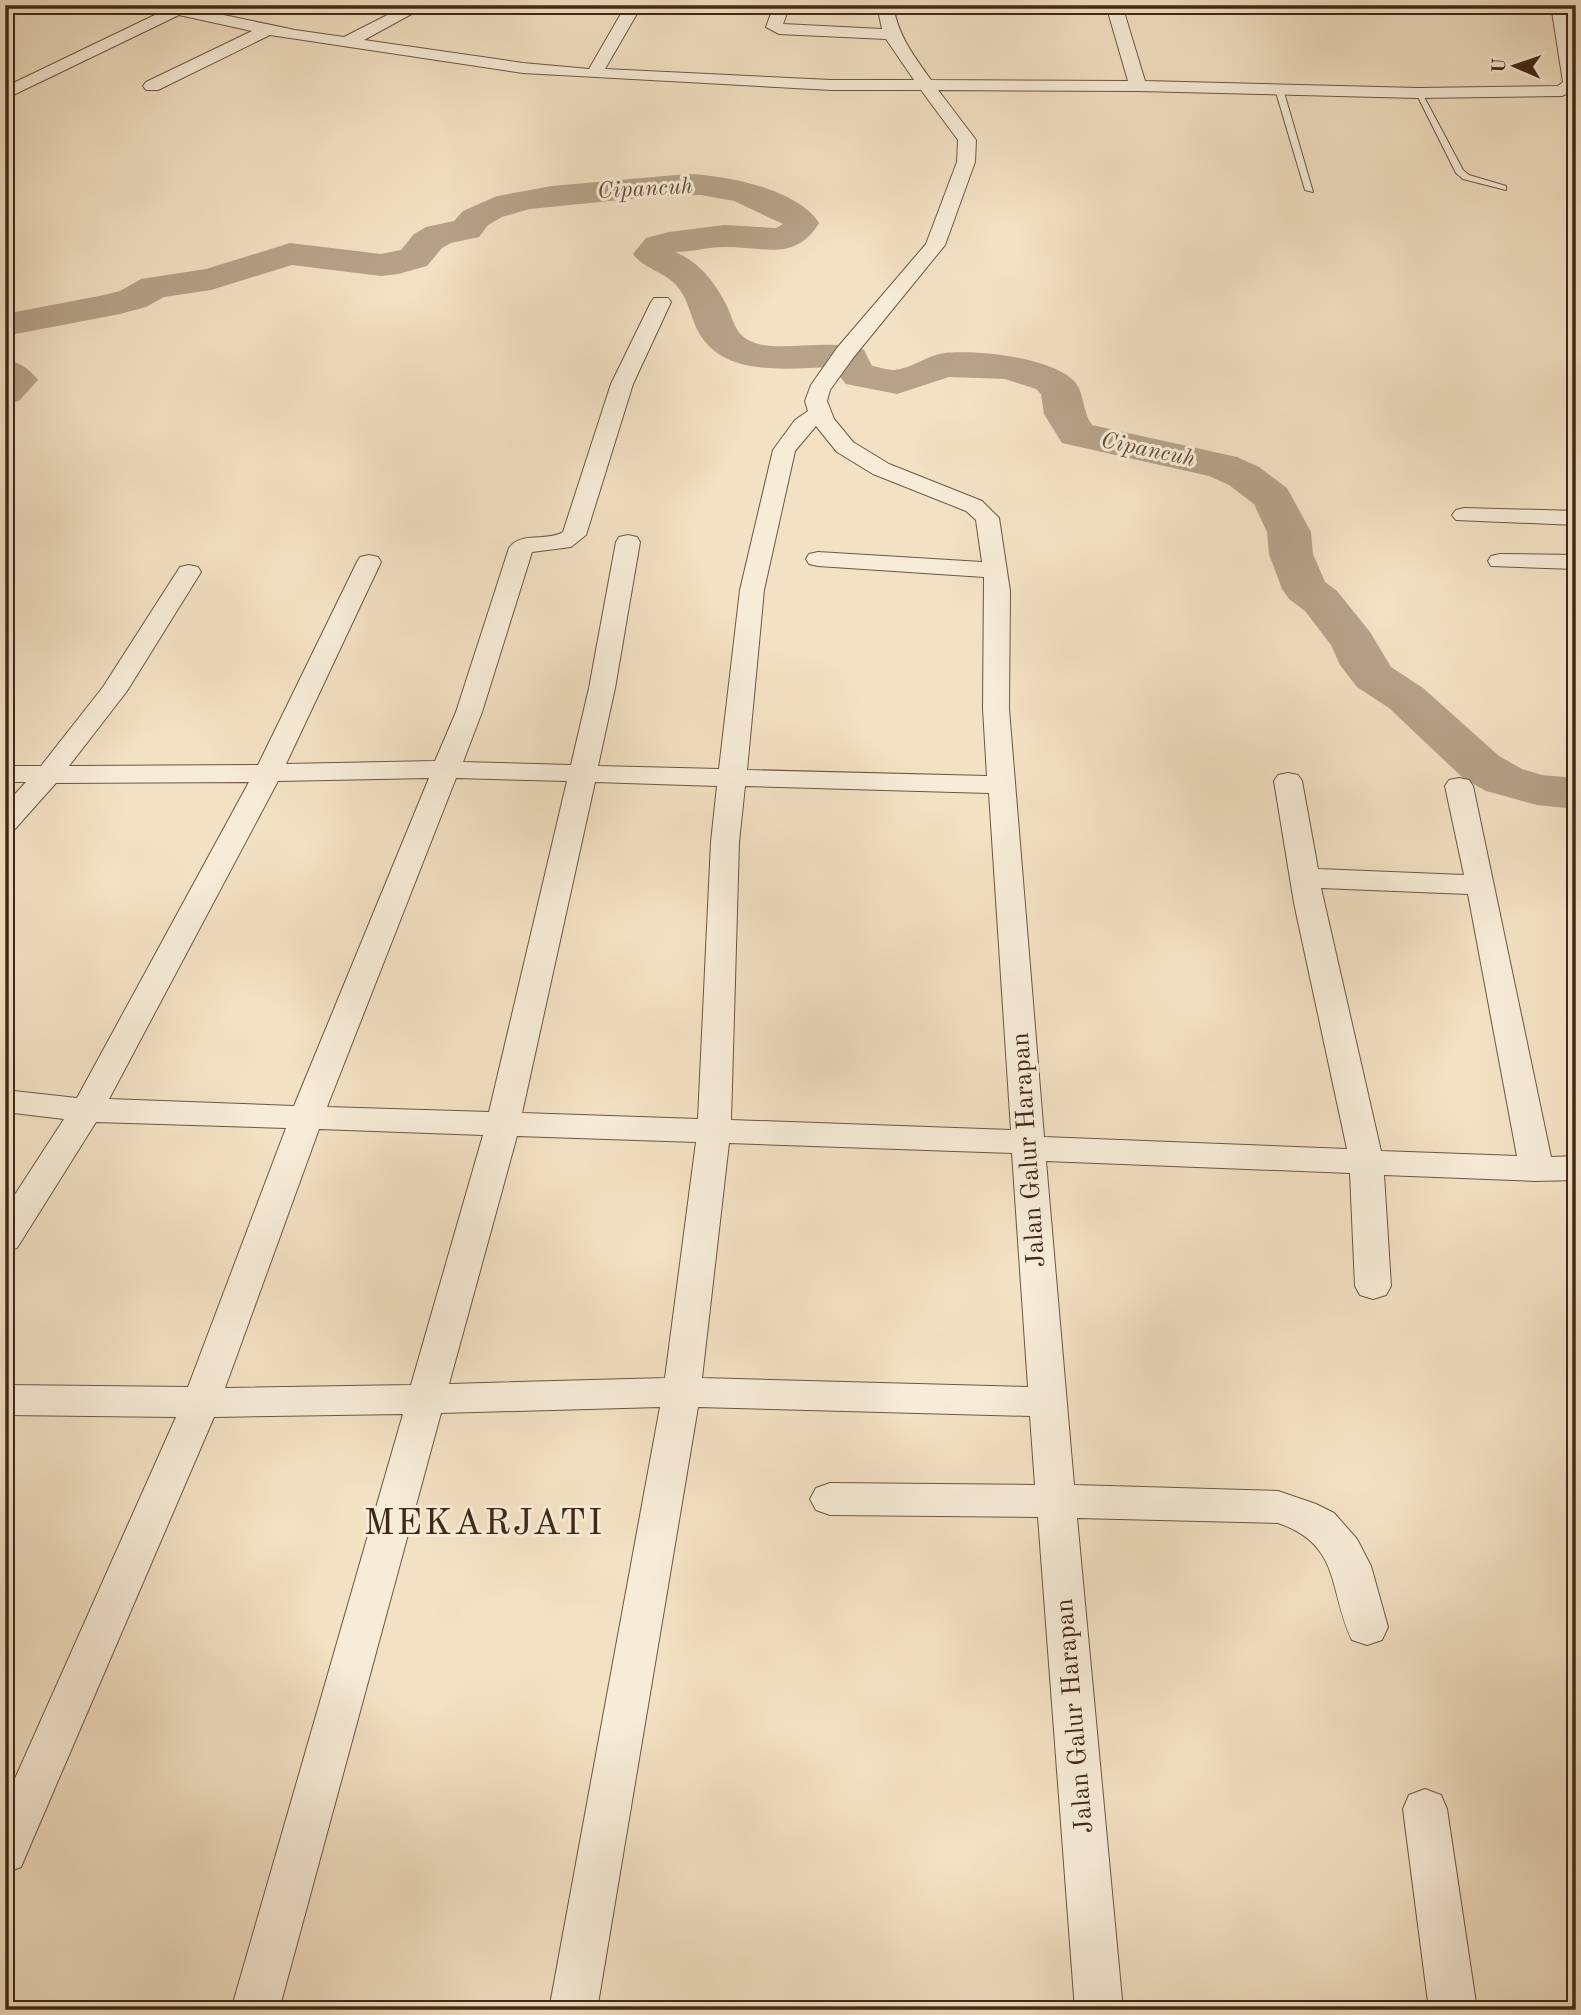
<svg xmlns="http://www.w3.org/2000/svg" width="1581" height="2015" font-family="'Old Standard TT',serif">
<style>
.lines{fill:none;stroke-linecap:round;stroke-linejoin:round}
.river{fill:#b5a289;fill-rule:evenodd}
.service-casing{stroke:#6c5642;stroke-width:2}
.minor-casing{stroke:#6c5642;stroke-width:2}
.service{fill:#f7ecd8;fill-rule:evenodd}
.minor{fill:#f7ecd8;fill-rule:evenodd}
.labels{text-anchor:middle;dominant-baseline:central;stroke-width:6;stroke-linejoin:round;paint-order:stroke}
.far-water-label{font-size:23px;font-style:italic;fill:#634d39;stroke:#f7ecd8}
.street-label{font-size:26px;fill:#402817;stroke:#f7ecd8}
.near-quarter-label{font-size:37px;letter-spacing:2px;fill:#402817;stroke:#f7ecd8}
</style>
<rect width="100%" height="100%" fill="#f2e1c3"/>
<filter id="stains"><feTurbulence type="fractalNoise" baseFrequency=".00286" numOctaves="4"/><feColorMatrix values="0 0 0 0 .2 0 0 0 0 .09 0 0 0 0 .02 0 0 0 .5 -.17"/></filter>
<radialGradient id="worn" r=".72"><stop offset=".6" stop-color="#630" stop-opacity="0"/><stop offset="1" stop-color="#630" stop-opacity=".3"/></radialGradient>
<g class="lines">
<path class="river" d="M687,174C725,175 798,189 819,223C795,263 762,246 724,247C708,247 692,252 675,252C700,262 715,283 727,306C733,319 735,334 750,341C777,354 829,337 864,350L872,366C879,367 887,370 894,370C911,369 927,355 945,353C976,350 1052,357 1074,381C1085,393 1082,411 1092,425L1237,457L1259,467L1287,488L1311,532L1313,554L1325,582L1337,591L1370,632L1391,667L1423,688L1499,756L1522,769L1542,775L1576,778V809L1537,805L1486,791L1463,778L1389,708L1357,687L1340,665L1331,645L1305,611L1289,599L1282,589L1269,554L1267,532L1254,504L1229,485L1209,476L1062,443L1044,414L1041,394L1036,389L1005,379L949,377L897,394L846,384L832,367C788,368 725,378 699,333C690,317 689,299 676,285C663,271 644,269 633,254L646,238L669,232L724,225L776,228L783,224L734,201L701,195L660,196L530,209L502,217L488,225L479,237L451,243L442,248L427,266L398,274L381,276L292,265L211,290L164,297L146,307L120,314L5,336V314L104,295L120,291L141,279L206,269L290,243L381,254L401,250L414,234L426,227L454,221L463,211L497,196L552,186Z
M5,359C20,363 29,368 38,380L19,401L5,404Z"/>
<defs>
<path id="service" d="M1279,86L1283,89L1313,192L1305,190L1275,89Z
M1415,91L1422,93L1463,170L1469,175L1506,186V190L1463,179L1456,173Z"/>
<path id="minor" d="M144,5H176L295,30L344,37L407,5H428L364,40L523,63L589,69L626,5H642L605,69L831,80H914L886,39L779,34L766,27L774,5H790L783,24L882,29L877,5H893C898,36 914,56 931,80L1128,81L1106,5H1122L1145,81L1418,88L1558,86L1563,82L1551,5H1567L1576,56V89L1562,96L1418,98L1138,91L938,90L976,140L975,162L945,245L853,358L830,390L827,401L834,419L853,442L889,464L982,501L999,518L1010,591L1009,709L1044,1137L1347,1149L1294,903L1274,781L1278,775L1288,773L1298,775L1302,781L1318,869L1464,875L1445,786L1449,780L1459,778L1469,780L1473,786L1551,1157L1576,1156V1180L1536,1181L1384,1175L1391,1286L1386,1295L1373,1299L1360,1295L1355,1286L1350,1173L1046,1161L1074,1485L1278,1491L1316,1504L1334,1513L1357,1539L1371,1566L1388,1627L1382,1640L1367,1645L1352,1640C1328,1590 1342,1545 1278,1523L1077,1518L1123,2010H1075L1038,1517L830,1515L816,1510L810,1499L816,1488L830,1483L1035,1485L1030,1416L698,1407L597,2010H549L660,1407L441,1413L279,2010H231L403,1414L214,1417L21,1867L5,1873V1801L176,1417L5,1415V1385L188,1387L286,1128L96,1122L17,1248L5,1252V1210L64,1119L5,1112V1090L77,1098L249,782L56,783L15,829L5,832V805L26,782H5V766H41L103,687L180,567L189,565L198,567L201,572L127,691L69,766L258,765L357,562L360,557L369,555L378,557L381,562L286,764L435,761L456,712L509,548C521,531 547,542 563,532L611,384L651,302L654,298H668L671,302L633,384L586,535L571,547L532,552L482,712L463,762L571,765L589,688L616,542L619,537L628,535L637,537L640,542L615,688L598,766L719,769L740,590L773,450L795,420L808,411L805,401L811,385L837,348L926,244L957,162L958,140L921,90H831L523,73L270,35L158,90H146L143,86L146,82L252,31L179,15L5,99V87L161,12L146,8ZM816,426L837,452L873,474L966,511L976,520L982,562L818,552L809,554L806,559L809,564L818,566L984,577L983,709L987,776L747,770L764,590L795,451ZM429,778L294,1106L109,1099L278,781ZM456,778L567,781L489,1112L327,1107ZM595,782L717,786L711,842L698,1119L522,1113ZM745,786L989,793L1011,1130L731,1120L739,842ZM1321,888L1468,894L1517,1156L1381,1151ZM319,1129L483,1135L411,1385L225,1388ZM517,1136L696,1142L665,1378L449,1384ZM729,1143L1012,1153L1028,1387L702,1378Z
M1464,508L1576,511V525L1456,520L1452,515L1456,510Z
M1500,554L1576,555V569L1491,566L1488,561L1491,556Z
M1425,1789L1441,1795L1447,1809L1477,2010H1429L1403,1809L1409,1795Z"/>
</defs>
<use href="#service" class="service-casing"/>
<use href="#minor" class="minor-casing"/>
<use href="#service" class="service"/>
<use href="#minor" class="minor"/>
</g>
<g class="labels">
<g class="far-water-label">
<text transform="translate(645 189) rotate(-3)">Cipancuh</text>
<text transform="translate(1148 450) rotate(12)">Cipancuh</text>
</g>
<g class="street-label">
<text transform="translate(1029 1150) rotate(-94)">Jalan Galur Harapan</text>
<text transform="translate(1075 1716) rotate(-95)">Jalan Galur Harapan</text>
</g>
<g class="near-quarter-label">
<text x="484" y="1524">MEKARJATI</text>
</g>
</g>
<rect width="1581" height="2015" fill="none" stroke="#f2e1c3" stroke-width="28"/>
<rect x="7" y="7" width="1567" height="2001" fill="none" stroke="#402817" stroke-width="3.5"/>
<rect x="14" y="14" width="1553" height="1987" fill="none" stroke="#402817" stroke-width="2"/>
<g transform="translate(1515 66) rotate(272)" stroke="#f7ecd8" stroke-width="5" paint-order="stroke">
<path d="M0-5L12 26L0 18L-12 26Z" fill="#402817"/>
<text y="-10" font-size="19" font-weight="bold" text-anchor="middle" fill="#402817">U</text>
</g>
<rect width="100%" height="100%" filter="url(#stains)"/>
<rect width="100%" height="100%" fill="url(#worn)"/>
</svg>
